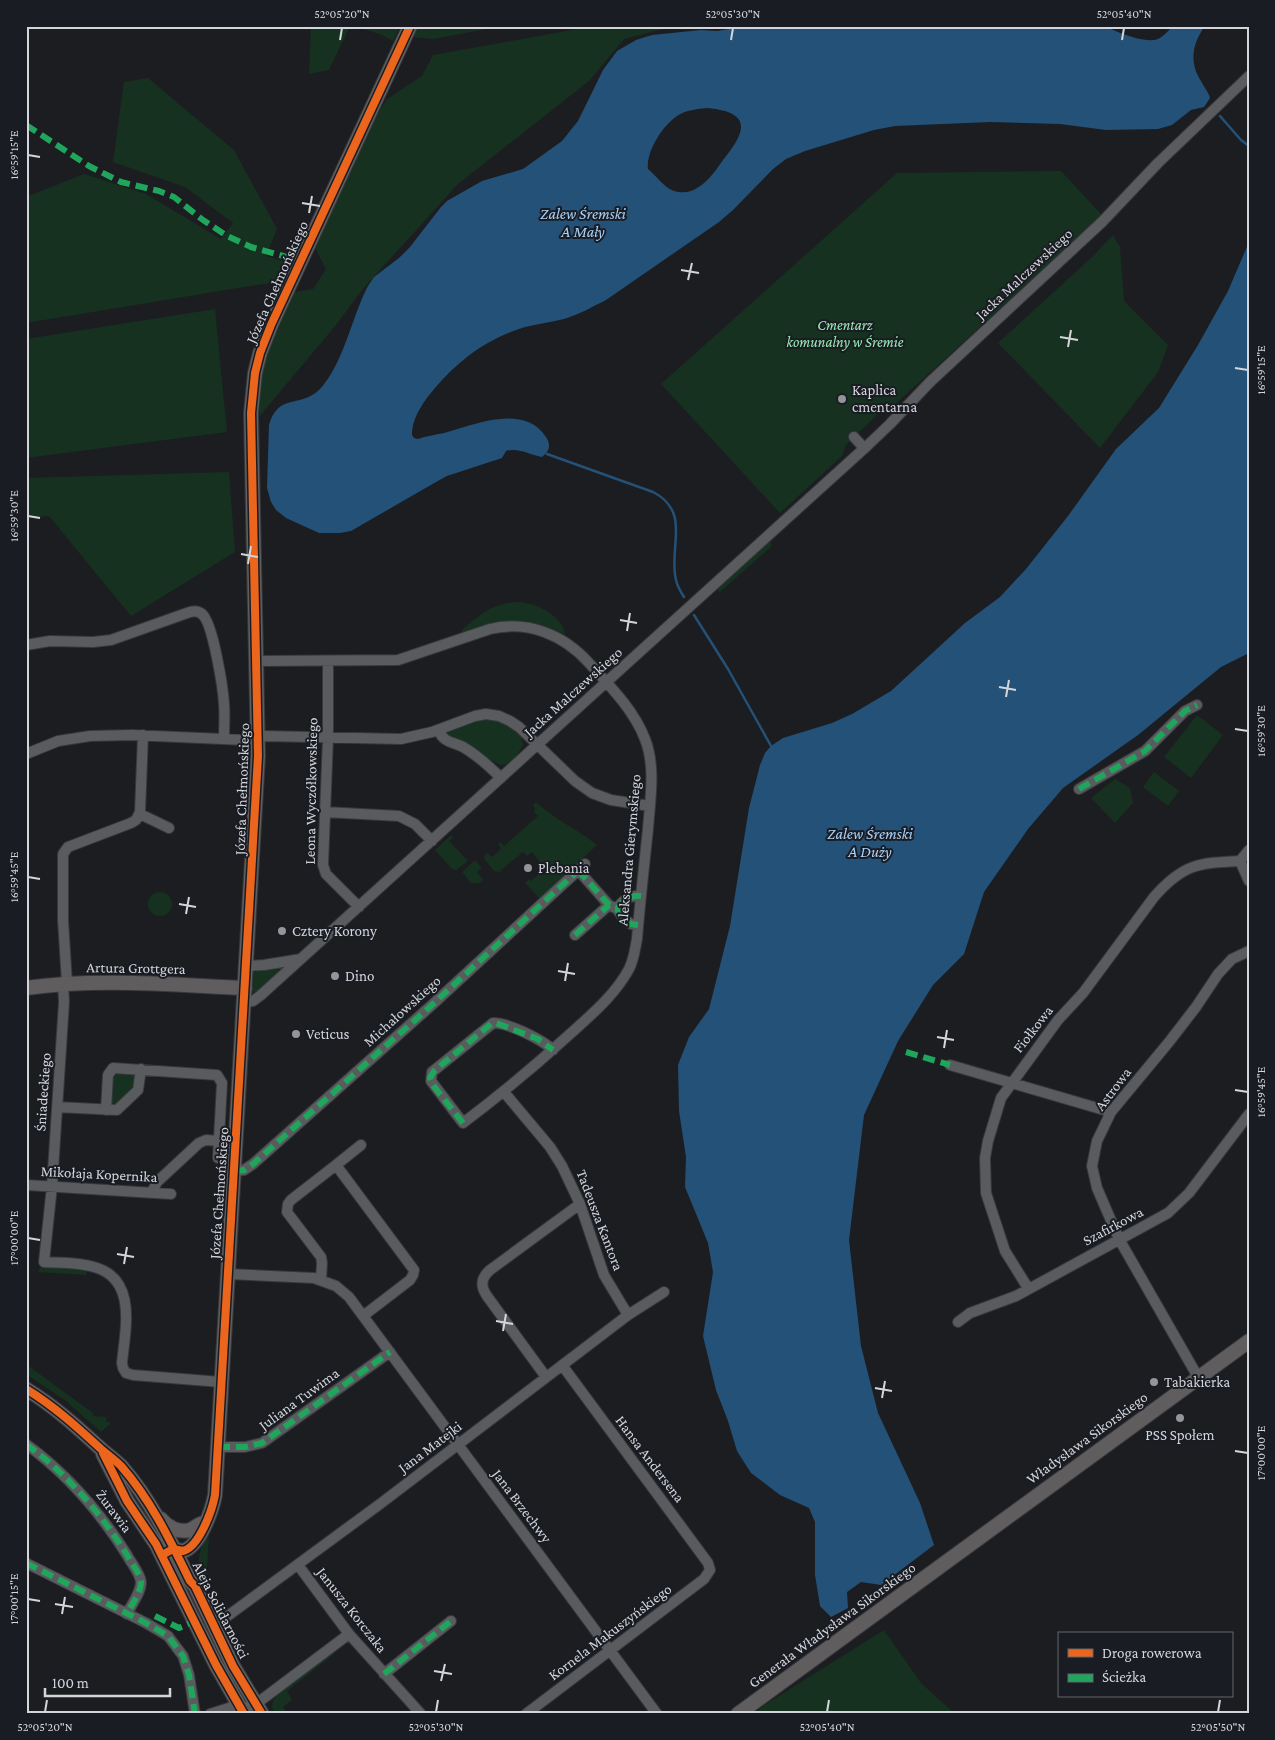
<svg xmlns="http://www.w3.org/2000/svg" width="1275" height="1740" font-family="'Crimson Pro',serif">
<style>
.green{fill:#163120}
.water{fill:#245177;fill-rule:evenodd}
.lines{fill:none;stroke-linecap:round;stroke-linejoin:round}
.stream{stroke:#245177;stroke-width:2.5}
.street-casing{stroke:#37383c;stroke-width:12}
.secondary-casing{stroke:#37383c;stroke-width:16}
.street{stroke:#5a5b5e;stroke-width:10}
.secondary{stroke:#605d5e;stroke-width:14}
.quiet{stroke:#20a55d;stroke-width:6;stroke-dasharray:12 6;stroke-linecap:butt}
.cycleway-casing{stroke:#1a1c23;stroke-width:11}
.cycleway{stroke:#eb651d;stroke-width:8}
.ticks{fill:none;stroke:#d3d5da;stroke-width:2}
.poi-dot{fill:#939599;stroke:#1a1c23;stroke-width:2}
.labels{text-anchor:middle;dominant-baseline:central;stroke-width:4;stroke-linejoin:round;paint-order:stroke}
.street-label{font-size:15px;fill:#d3d5da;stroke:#1a1c23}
.park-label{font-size:15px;font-style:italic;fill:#97ecb1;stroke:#1a1c23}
.poi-label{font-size:15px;fill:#d3d5da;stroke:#1a1c23;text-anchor:start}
.water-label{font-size:16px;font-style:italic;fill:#a9d2f9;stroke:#1a1c23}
.neatline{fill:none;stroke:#d3d5da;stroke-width:2}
.ticks-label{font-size:12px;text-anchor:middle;fill:#d3d5da}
</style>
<rect width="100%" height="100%" fill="#1c1d21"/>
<path class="green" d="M311,26H350L329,70L309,74Z
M355,26H400L393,41L382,35Z
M417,26H502L433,39L413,37Z
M594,26H675L624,39L589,81L458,184L362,290L336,325L259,417L263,365L273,337L293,292L313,289L326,269L315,248L370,127L387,99L422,76L433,55Z
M148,78L234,150L277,229L266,256L292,264L281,281L26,323V197L84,174L146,194L221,239L233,223L185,187L113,162L124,82Z
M1061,171L1102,215L889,410L880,412L845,446L843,455L780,513L661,384L897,173Z
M1113,235L1120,247L1124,301L1168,345L1158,372L1100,448L998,343L1091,258Z
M215,309L227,432L26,458V339Z
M229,472L235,552L131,616L49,516L26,518V478Z
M767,543H771L772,546L720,592L717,589Z
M519,602C536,603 562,615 565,634L545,627L463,633L461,632L463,629C482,613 493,603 519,602Z
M1197,715L1223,735L1191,778L1164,757Z
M483,719C500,720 510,725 522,736L521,738L523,744C521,751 509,766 500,765C498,764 495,762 493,761L491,763L447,737L448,731L474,720Z
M1154,772L1179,791L1168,806L1143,787Z
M1115,779L1130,788L1133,803L1115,823L1091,798Z
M536,802C554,819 577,829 597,845L540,899L525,883L529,879L531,881L540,873L538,871L543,866L532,852L527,856L523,852L499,872L494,871L484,858L487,853L492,857L501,849L498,844L500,842L504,846L538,816L534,812L535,808L533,805Z
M451,835L454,837L449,841L468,861L456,870L452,869L435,850Z
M474,861H476L482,868L477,872L483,880L480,883H471L462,872Z
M148 904a12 12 0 1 1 24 0a12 12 0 1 1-24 0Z
M277,968L280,972L256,993L250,992L251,974L253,972Z
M115,1071L135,1073L136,1085L118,1105L111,1103L112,1076Z
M45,1266L87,1269L86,1275L38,1272L41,1267Z
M26,1364L93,1413V1416L107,1417L106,1422H110V1424L101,1432L66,1401L26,1374Z
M209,1534L206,1585C196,1564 196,1554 209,1534Z
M884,1630L921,1683L955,1714H753L766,1704Z
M332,1652L334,1654L287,1691L292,1700L283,1707L287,1714H276L272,1708L273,1700L276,1697L275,1695Z"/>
<path class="water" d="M735,26H1105C1116,32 1146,44 1158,39C1164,36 1168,31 1173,26H1205C1192,44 1189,62 1201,81C1204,87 1208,91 1210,98L1204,107L1191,110L1172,125L1158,129L1106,130L1060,124L990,122L895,126L874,130L805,151L786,159L773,169L733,210L719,222L606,300C592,307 578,315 564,319C549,323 533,324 519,329C485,340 458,361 435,388C424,401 412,417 412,435L414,438L418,439C426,436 435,435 444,433C474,425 524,403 546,437C551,445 550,451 542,457C531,455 518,447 506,451L502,458L447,476L436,482L351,531L340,533H319L286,518L276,510L271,502L267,488L269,425C278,393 300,408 319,390C343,366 352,316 368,286L374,277L399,258L410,247L441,207L447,201L482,181L523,169L562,141L578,121L603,70L617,51L636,40L652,35L701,30L717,31L729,29ZM707,108C752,112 747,131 723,160C716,170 708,182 697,188C691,192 685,193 678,192C665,190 658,177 648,169C646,152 662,126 677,116C686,110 697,109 707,108Z
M1249,242V653L1221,667L1138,735L1063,788L1028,829L984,892L964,954L933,985L898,1041L864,1115L849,1240L861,1346L878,1413L920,1503L934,1545L881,1585L861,1582L847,1592L848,1608L831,1617L820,1606L815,1575V1522L809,1508L780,1495L751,1473L737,1451L728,1421L716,1390L703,1336L713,1272L708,1243L685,1187L686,1157L679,1111L678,1065L689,1037L709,1009L730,926L749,808L760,765L765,753L771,746L783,738L832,723L852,714L891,691L965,623L1000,597L1026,569L1068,516L1116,449L1159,408L1198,345L1228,291Z"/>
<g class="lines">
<path class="stream" d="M1220,116L1241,140L1249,146
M547,454L653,492C692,512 668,548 676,580C677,586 681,592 684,597
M694,615L728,669L771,746"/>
<defs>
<path id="street" d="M854,437L864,448
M26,645L50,641L93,642L111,640L187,613C192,611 197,610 202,614C213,623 223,688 224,704C225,715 224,727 224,739
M257,661L398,660L490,629C528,620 564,635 589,663C609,685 634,710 645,739C656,767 650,800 648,829C644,866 640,902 637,939C635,949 634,959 629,969C615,995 591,1015 570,1034C535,1066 500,1095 463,1123L431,1081L432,1072L493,1023C507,1022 543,1040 553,1050
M328,661V738L323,865L326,874L359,907
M438,730C445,744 452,741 463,747C477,755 490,767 501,778
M26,754L58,741L90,736L132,735L246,740L264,736L401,739L432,732L475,716L486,714L499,716L510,721L519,727L575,781L592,793L611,800L650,806
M1079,789L1145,751L1185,711L1197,705
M325,812L399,816L415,824L432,841
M140,814L169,828
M1240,861L1249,881
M1240,861L1249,850
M578,870L609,905L617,909L624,919L631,924L638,925
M617,909C622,900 631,895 641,896
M575,935L609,905
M246,966L264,965L301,959
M67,983L63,920V854L68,847L131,823L136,820L140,812L143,735
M63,984L64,1002L52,1186L44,1262C60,1263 78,1262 94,1267C138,1279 125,1330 122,1363L123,1368L126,1373L133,1375L221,1382
M245,1002L253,1001L261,995L868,445L890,424L930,382L1102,222L1158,163L1249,76
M950,1065L1111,1112
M504,1092L550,1147L562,1166L580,1204L604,1275L628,1315
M57,1107L117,1110L138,1090L141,1069
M106,1110L108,1075L113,1068L217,1075L222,1083L218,1158
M336,1165L361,1145
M234,1171L244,1170L253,1164L433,1004L585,864
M26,1185L171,1194
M152,1192L157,1182L199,1143L206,1140L219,1141
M228,1274L314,1278L336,1286L349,1297L657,1714
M321,1280L322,1263L321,1257L287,1212L288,1204L291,1200L336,1165L414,1270L413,1275L410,1280L363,1316
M1028,1288L1005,1251L986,1193L985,1158L988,1141L1001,1098L1058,1020L1083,993L1154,897C1183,864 1198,863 1240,861
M958,1322L970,1313L1016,1296L1168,1213L1189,1193L1249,1114
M546,1377L487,1296C480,1286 481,1278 490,1270L580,1204
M1198,1377L1119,1239L1097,1188L1092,1166L1097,1141L1111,1112L1169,1042L1196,1007L1218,974L1232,959L1249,951
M26,1444C67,1474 100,1512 127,1555C131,1563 140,1573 141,1582C141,1593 131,1605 127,1614
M218,1447H245L262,1443L390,1352
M26,1563L146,1623L168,1636L183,1656L189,1675L195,1714
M298,1565L349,1634L421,1714
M214,1626L380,1504L628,1315L664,1292
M384,1674L451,1621
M210,1714L232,1707L241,1709L256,1704L349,1634
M526,1714L704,1579L710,1570L708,1563L562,1365"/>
<path id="secondary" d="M26,988C98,978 172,985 245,988
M26,1389C54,1406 77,1427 101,1449C108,1455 115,1460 121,1466C151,1500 171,1542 190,1581L195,1586L233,1666L262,1714
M103,1454L127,1501L156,1544L216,1665L244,1714
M161,1519C167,1527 179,1533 190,1530C195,1528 198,1524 204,1523
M173,1549L183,1551C199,1547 212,1511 215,1495L258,756L251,413L255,373L260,353L271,325L410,26
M738,1714L1249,1341"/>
</defs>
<use href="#street" class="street-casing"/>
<use href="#secondary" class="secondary-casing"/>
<use href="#street" class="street"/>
<use href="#secondary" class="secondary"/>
<path class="quiet" d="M26,125L89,166L121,182L159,191L174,197L203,220L227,236L251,247L301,261
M1079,789L1145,751L1185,711L1197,705
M578,870L609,905L617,909L624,919L631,924L638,925
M617,909C622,900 631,895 641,896
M575,935L609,905
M906,1052L950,1065
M463,1123L432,1084L430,1078L434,1071L491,1024L496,1023L538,1039L553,1050
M234,1171L244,1170L253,1164L433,1004L585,864
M26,1444C67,1474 100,1512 127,1555C131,1563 140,1573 141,1582C141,1593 131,1605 127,1614
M218,1447H245L262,1443L390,1352
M26,1563L146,1623L168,1636L183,1656L189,1675L195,1714
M155,1616L179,1628L195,1621
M384,1674L451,1621"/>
<defs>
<path id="cycleway" d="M26,1389C54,1406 77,1427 101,1449C108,1455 115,1460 121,1466C151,1500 171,1542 190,1581L195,1586L233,1666L262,1714
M103,1453L127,1501L156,1544L216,1665L244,1714
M162,1555L173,1549L183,1551C199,1547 212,1511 215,1495L258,756L251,413L255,373L260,353L271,325L410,26"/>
</defs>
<use href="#cycleway" class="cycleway-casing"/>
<use href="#cycleway" class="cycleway"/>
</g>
<path class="ticks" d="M340,40L342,28M731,40L733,28M1122,40L1124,28M28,155L40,157M302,203L320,206M309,213L312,196M681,270L699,273M688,280L692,263M1060,337L1078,340M1068,347L1071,330M1235,368L1248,370M28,516L40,518M241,554L258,557M248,564L251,546M620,620L637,623M627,631L630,613M999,687L1016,690M1006,697L1009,680M1235,729L1248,731M28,877L40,879M179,904L196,907M186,914L189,897M558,971L575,974M565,981L568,963M937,1037L954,1040M944,1048L947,1030M1235,1090L1248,1092M28,1238L40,1240M117,1254L134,1257M124,1264L127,1247M496,1321L513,1324M503,1331L506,1314M875,1388L892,1391M882,1398L885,1381M1235,1451L1248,1453M28,1599L40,1601M55,1604L73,1607M62,1614L65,1597M434,1671L452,1674M441,1681L445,1664M45,1712L47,1700M436,1712L438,1700M827,1712L829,1700M1218,1712L1220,1700"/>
<g class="poi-dot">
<circle cx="842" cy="399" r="5"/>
<circle cx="528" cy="868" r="5"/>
<circle cx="282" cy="931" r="5"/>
<circle cx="335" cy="976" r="5"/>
<circle cx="296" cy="1034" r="5"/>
<circle cx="1154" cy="1382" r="5"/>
<circle cx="1180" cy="1418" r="5"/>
</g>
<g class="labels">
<g class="street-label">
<text transform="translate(1024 274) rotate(-43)">Jacka Malczewskiego</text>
<text transform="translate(277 282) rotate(-66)">Józefa Chełmońskiego</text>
<text transform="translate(573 692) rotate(-42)">Jacka Malczewskiego</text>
<text transform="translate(242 789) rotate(-88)">Józefa Chełmońskiego</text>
<text transform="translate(311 791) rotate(-89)">Leona Wyczółkowskiego</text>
<text transform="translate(629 850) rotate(-85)">Aleksandra Gierymskiego</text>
<text transform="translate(136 968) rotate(1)">Artura Grottgera</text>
<text transform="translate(402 1011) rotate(-42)">Michałowskiego</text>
<text transform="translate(1033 1029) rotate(-52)">Fiołkowa</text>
<text transform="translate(1113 1089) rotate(-53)">Astrowa</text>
<text transform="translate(43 1092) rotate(-86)">Śniadeckiego</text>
<text transform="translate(99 1174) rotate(3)">Mikołaja Kopernika</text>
<text transform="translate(219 1193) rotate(-86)">Józefa Chełmońskiego</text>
<text transform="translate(600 1220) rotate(69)">Tadeusza Kantora</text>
<text transform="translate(1113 1226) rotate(-28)">Szafirkowa</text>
<text transform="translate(299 1399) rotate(-36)">Juliana Tuwima</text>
<text transform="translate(1087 1438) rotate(-36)">Władysława Sikorskiego</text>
<text transform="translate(430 1447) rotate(-37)">Jana Matejki</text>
<text transform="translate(650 1459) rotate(53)">Hansa Andersena</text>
<text transform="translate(522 1506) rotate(53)">Jana Brzechwy</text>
<text transform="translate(114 1511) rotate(53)">Żurawia</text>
<text transform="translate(221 1610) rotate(63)">Aleja Solidarności</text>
<text transform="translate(352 1610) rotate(52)">Janusza Korczaka</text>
<text transform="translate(832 1625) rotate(-36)">Generała Władysława Sikorskiego</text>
<text transform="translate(610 1632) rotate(-37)">Kornela Makuszyńskiego</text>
</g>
<g class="park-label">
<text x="845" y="325">Cmentarz<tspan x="845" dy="17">komunalny w Śremie</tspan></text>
</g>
<g class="poi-label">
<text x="852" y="390">Kaplica<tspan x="852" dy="17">cmentarna</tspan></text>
<text x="538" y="868">Plebania</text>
<text x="292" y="931">Cztery Korony</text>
<text x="345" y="976">Dino</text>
<text x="306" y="1034">Veticus</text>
<text x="1164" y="1382">Tabakierka</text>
<text x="1180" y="1435" text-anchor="middle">PSS Społem</text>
</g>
<g class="water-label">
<text x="583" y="213">Zalew Śremski<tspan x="583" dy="18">A Mały</tspan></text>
<text x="870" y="833">Zalew Śremski<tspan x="870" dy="18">A Duży</tspan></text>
</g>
</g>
<rect width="1275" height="1740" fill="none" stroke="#1a1c23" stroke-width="55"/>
<rect x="1058" y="1632" width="175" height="65" fill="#1a1c23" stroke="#64666c"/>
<rect x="1068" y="1649" width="25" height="8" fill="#eb651d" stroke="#64666c"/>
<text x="1102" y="1658" font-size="15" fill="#d3d5da">Droga rowerowa</text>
<rect x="1068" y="1674" width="25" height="8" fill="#20a55d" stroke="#64666c"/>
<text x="1102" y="1682" font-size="15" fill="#d3d5da">Ścieżka</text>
<path d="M45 1688v8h125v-8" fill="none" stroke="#d3d5da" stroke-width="2.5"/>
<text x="52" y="1688" font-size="15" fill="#d3d5da" stroke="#1a1c23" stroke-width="4" paint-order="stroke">100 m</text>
<rect x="28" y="28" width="1220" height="1684" class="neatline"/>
<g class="ticks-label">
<text x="342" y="18">52°05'20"N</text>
<text x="733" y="18">52°05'30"N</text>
<text x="1124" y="18">52°05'40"N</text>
<text transform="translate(14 155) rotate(-90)" y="4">16°59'15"E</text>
<text transform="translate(1261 370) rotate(-90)" y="4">16°59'15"E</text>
<text transform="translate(14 516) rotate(-90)" y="4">16°59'30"E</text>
<text transform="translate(1261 731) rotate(-90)" y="4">16°59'30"E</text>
<text transform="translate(14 877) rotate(-90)" y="4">16°59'45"E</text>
<text transform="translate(1261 1092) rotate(-90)" y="4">16°59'45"E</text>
<text transform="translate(14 1238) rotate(-90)" y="4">17°00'00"E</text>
<text transform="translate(1261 1453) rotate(-90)" y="4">17°00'00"E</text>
<text transform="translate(14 1599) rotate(-90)" y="4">17°00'15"E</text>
<text x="45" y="1731">52°05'20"N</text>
<text x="436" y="1731">52°05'30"N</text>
<text x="827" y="1731">52°05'40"N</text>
<text x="1218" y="1731">52°05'50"N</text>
</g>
</svg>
